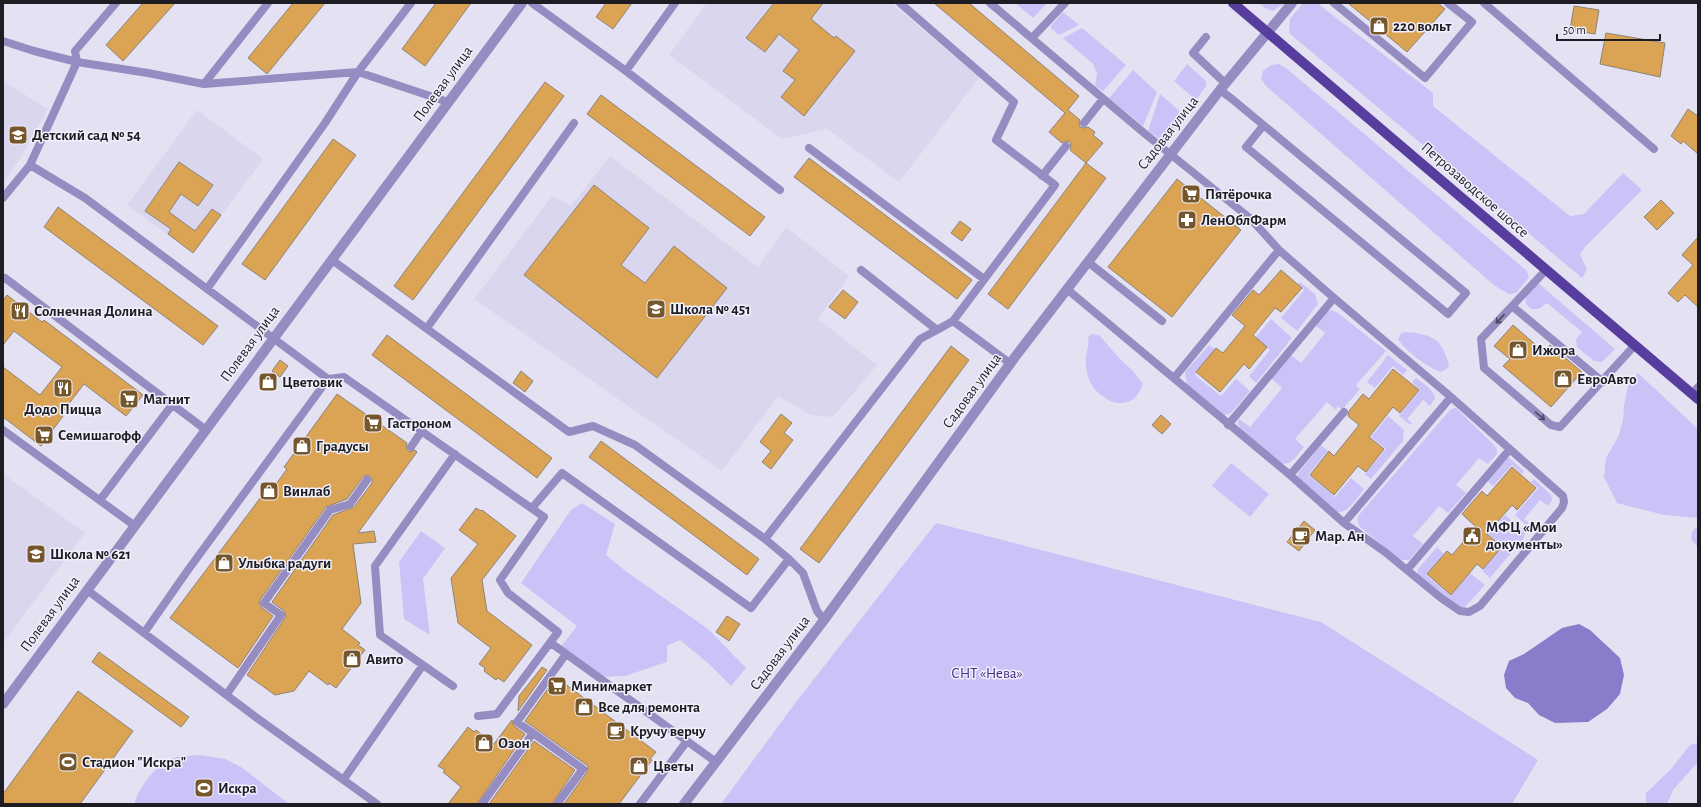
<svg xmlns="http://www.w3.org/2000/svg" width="1701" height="807" font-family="'Alegreya Sans',sans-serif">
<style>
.built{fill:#d9d6ed}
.green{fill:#cbc3f7}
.water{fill:#8b7ccb}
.building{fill:#dba454;stroke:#8d8377}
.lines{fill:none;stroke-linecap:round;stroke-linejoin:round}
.service{stroke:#958cc2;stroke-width:8}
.minor{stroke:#958cc2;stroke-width:10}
.tertiary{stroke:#958cc2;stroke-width:10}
.primary{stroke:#573d9e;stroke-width:10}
.oneway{stroke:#4e4963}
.labels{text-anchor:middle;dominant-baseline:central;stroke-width:3;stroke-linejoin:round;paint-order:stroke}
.poi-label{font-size:15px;font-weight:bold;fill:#1e1d23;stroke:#f1f0fd;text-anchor:start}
.street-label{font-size:15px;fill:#1e1d23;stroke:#f1f0fd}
.park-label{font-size:15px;fill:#452987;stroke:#f1f0fd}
</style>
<rect width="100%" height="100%" fill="#e4e2f2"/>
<path class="built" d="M707,3H891L980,77L899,182L827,129L782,139L669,55Z
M3,81L48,109L19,160L3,183Z
M197,110L263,159L193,253L127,205Z
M610,156L758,267L786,227L849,276L818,319L877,365L833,417L811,415L778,396L722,471L474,299L552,196L571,206Z
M3,474L85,533L3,643Z"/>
<path class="green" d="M1015,3H1047L1033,18Z
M1259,3H1285L1273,11L1265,8Z
M1303,3H1317L1433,93V106L1570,216L1584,214L1623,173L1642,190L1586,246L1580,254L1587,270L1582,278L1289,33L1290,19Z
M1063,12L1079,25L1059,35L1050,27Z
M1082,28L1126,65L1103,91L1095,86L1097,73L1093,64L1063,38Z
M1187,64L1206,81V86L1196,100L1174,81Z
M1279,64L1286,68L1527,271L1529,277L1516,293L1509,294L1495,286L1267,87L1261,79L1263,71L1271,65Z
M1133,70L1157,92L1143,126L1109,98Z
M1160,94L1184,115L1166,137L1160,139L1148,131Z
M1300,282L1315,294L1318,304L1297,331L1281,318L1304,290L1298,285Z
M1538,283L1615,349L1602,362L1594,361L1577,347L1576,339L1582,332L1547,303L1539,309H1531L1526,304V297Z
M1332,310L1338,313L1386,351L1356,385L1360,389L1342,410L1338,406L1336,410L1327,402L1295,439L1304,447C1297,455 1291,467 1280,463L1241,430C1239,426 1237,423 1239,419L1250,427L1282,388L1271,378L1291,355L1301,363L1325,333L1315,325L1326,312Z
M1271,319L1291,337V339L1256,383L1249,376L1270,350L1255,338Z
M1405,332C1415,332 1431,335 1438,342C1443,347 1447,358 1449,365L1448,368L1441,372C1425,366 1409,353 1398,340L1401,333Z
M1091,334L1099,335L1119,358L1133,371L1143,384C1137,397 1134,403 1118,403C1113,403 1109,400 1104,397C1089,388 1085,373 1086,357C1087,350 1089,345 1088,338Z
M1209,345L1216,350L1195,375L1221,396L1236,379L1250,391L1231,413L1225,415L1219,413L1187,385L1185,372Z
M1388,355L1407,370L1403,375L1393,366L1375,388L1367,382Z
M1638,373L1698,429V518L1664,515L1617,503L1604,477L1606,458L1618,437L1623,420L1624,406L1628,385Z
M1416,378C1423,384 1434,389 1435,398L1430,406L1423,400L1407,419L1412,423L1410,425L1399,416L1420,390L1412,382Z
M1456,408L1494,445L1497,450V454L1488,464L1479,458L1456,485L1466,493L1448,513L1439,506L1413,536L1423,544L1409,560H1401L1360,527L1357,520L1358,516L1451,409Z
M1388,416L1404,430L1403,441L1371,479L1365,474L1386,449L1371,437Z
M1321,445L1328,451L1308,475L1335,497L1351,478L1364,489C1356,499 1348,515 1334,512L1298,477V473Z
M1508,457L1524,471L1522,474L1512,465L1493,486L1487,481Z
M1231,463L1269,494L1250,517L1212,486Z
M1534,479L1551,495L1552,500L1548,506L1540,500L1524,519L1529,523L1527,526L1515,515L1538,488L1531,482Z
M582,503L615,524L606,555L627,572L708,629L746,668L731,686L709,664L680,640L667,646V662L625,676L600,677L558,650L577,626L521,583L571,510Z
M1505,515L1524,531L1525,534L1523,539L1490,578L1482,571L1503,547L1488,534Z
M936,523L1321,622L1538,760L1512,804H721L796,702Z
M1695,528L1698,529V548L1691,539L1692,532Z
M421,531L445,548L423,579L430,635L404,619L399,562Z
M1437,547L1444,554L1426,575L1451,596L1470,573L1485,585L1465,607L1457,608L1417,575L1418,569Z
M1698,743V762L1673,790L1667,804H1646V793L1671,769L1690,745Z
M199,755L225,759L241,767L289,804H134C140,785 157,762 177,757C184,755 192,756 199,755Z"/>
<path class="water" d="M1579,624L1590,630L1620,658L1624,675L1620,694L1607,709L1588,722L1555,723L1539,715L1528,703L1515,698L1506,688L1504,675L1509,661L1524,654L1562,628Z"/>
<path class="building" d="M143,3H175L123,61L106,45Z
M293,3H325L267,74L248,58Z
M436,3H471L425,66L402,49Z
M606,3H632L613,29L596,17Z
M774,3H823L811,19L834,38L836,36L855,51L804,116L781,97L795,80L783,71L799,50L779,34L765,52L746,38Z
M934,3H969L1079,96L1068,110L1080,120L1079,123L1080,127L1084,128L1088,127L1095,132L1093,135L1103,143L1086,163L1070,150L1071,146L1070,142L1066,141L1062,143L1049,132L1065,113Z
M1348,3H1438L1445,9L1407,52Z
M1574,6L1599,10L1595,34L1570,30Z
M1606,33L1665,43L1660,77L1600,64Z
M545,82L564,96L413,300L394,286Z
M601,95L765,217L750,236L587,114Z
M1688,109L1698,116V154L1683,141L1681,144L1671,136Z
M333,139L356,155L265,280L242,264Z
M809,158L972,280L957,299L794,177Z
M179,162L213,185L198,206L181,194L169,212L195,231L212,209L221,215L193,253L168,234L171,229L145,211Z
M1086,163L1106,178L1008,309L988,294Z
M1177,179L1241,230L1172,317L1108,267Z
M594,185L649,228L621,265L645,283L674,246L727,288L657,378L524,275Z
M1661,200L1674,213L1657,230L1644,217Z
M58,207L218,326L203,345L44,227Z
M960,221L971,229L962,241L951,233Z
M1698,237V307L1685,295L1678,302L1668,293L1693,265L1682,255Z
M1281,270L1302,288L1281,312L1275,308L1253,335L1267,347L1249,369L1244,364L1220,392L1196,372L1216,348L1223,353L1245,326L1232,315L1253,290L1259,295Z
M843,290L858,302L845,319L829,307Z
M7,295L42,322L44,320L143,395L126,416L84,384L61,414L63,416L41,446L3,417V367L40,395L62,367L14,331L3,345V301Z
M1513,325L1544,352L1550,345L1582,372L1551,407L1503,366L1510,359L1494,346Z
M387,335L552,458L537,478L372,355Z
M951,346L969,360L819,563L800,549Z
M280,360L288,366L280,377L272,371Z
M1393,369L1419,390L1400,413L1393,407L1369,437L1384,449L1366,472L1358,466L1334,495L1310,475L1329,451L1334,456L1359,425L1348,416L1349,411L1363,394L1369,399Z
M521,371L533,381L525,392L513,383Z
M337,394L407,443L406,447L408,451L411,452L415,450L417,452L358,533L374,531L376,542L353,544L361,603L342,629L360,643L358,645L365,650L336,688L329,683L328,685L309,671L294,691L275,695L247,675L286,616L284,611L272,602L333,515L354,507L372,483V480L370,476L367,475L363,477L347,499L326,507L260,600L259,603L261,607L273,616L238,668L170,618L270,485L273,488L287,469L284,467Z
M781,414L792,423L784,433L793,440L771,469L762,462L771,451L760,442Z
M1161,415L1171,424L1162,434L1152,425Z
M601,441L759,559L747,575L589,457Z
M1512,467L1536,488L1517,510L1512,505L1487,534L1502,547L1483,569L1477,564L1451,595L1427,574L1447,551L1452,555L1476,527L1462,514L1482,491L1487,496Z
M476,508L481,511L482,510L516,536L482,580L487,611L532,645L504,682L498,678L496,680L484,671L485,668L479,664L491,648L458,623L451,578L478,544L459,530Z
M1304,521L1315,530L1299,551L1287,542Z
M727,616L740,624L729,641L716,632Z
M99,652L189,717L181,727L92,662Z
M542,667L547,670L518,711L519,696Z
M556,677L656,752L650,759L652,760L619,804H564L587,772L588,766L525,721Z
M78,691L133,731L80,804H3V794Z
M512,720L514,726L525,734L477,804H448L461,787L443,772L445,770L438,766L468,727L474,732L476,730L494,744Z
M534,741L575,770L552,804H489Z"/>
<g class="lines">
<path class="service" d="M532,3L626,71L780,190
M900,3L1014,102L996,140L1055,185L953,321
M990,3L1144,133L1251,219L1279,250L1334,298L1451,397L1563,496L1564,502L1562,508L1480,606L1469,612L1460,611L1441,598L1385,552L1344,523L1290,475L1068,290
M1334,3L1425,78L1472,22L1448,3
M1484,3L1654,149
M1206,37L1193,53L1225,83
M1032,38L1065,3
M3,41L34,51L77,62L148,73L204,84L358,72L448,102
M626,71L675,3
M204,84L268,3
M1220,90L1232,99L1466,293L1448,314L1246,147L1263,126
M1084,123L1103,99
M809,148L984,279
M30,165L85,198L328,379L344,377L544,517L500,580L508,593L558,632L497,714L478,716
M1042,176L1066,146
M3,198L30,165L77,62L75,51L116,3
M332,260L569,432L593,426L635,445L765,539L789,559L803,573L817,611L824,620
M1088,262L1162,321
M861,270L937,330L953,321L1011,364
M1546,270L1481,339L1484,368L1551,425L1560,427L1635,345
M5,278L206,430
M207,289L325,123L358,72L411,3
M1512,306L1603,382
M427,328L574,123
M1174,378L1279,250
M1692,394L1698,387
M1228,425L1334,298
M3,430L135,526
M411,447L421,432
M1290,475L1344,412
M100,500L172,405
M532,508L562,473L751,608L789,559
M1344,523L1451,397
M765,539L920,339L937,330
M1407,570L1510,449
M87,590L257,718L377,804
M144,633L188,570L328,379
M551,643L716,762
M453,686L380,635L375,566L455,454
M227,694L281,615L264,603L330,510L350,504L367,480
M533,733L583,769L557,804
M344,779L423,665
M482,804L533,733L517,722L566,654
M640,804L687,741"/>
<path class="minor" d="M684,804L824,620L1015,357L1220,90L1292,3"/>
<path class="tertiary" d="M3,704L522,3"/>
<path class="primary" d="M1233,3L1698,399"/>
</g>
<defs><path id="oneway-shaft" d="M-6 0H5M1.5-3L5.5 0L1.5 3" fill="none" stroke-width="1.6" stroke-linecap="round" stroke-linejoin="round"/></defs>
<g class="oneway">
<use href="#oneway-shaft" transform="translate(1500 319) rotate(133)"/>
<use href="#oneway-shaft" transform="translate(1540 416) rotate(40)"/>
</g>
<defs>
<symbol id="shop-square" viewBox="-11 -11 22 22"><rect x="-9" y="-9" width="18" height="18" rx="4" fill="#75572b" stroke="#f1f0fd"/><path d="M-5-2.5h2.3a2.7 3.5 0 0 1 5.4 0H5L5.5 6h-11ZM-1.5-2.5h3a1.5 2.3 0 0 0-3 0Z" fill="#fff"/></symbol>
<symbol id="school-square" viewBox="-11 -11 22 22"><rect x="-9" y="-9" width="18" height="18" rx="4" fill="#75572b" stroke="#f1f0fd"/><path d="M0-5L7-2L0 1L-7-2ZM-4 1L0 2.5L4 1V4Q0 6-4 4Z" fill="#fff"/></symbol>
<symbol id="supermarket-square" viewBox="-11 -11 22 22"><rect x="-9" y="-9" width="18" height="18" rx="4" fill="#75572b" stroke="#f1f0fd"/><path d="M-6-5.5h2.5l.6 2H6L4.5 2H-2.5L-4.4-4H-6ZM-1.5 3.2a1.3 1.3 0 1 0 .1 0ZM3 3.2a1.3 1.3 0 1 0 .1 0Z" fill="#fff"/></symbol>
<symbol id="pharmacy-square" viewBox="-11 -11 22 22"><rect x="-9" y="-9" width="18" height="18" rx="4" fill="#75572b" stroke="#f1f0fd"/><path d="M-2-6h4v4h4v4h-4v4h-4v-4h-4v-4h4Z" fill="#fff"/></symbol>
<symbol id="restaurant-square" viewBox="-11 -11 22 22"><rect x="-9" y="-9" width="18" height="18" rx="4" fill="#75572b" stroke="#f1f0fd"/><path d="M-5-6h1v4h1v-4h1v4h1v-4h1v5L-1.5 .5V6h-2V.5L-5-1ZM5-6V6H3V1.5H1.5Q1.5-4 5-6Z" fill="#fff"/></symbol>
<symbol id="cafe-square" viewBox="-11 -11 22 22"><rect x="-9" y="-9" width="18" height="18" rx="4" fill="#75572b" stroke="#f1f0fd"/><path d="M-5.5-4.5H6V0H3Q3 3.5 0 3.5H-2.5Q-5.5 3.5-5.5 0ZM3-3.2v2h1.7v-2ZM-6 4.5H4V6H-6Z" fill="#fff"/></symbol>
<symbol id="civic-square" viewBox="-11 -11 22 22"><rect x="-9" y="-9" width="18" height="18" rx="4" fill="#75572b" stroke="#f1f0fd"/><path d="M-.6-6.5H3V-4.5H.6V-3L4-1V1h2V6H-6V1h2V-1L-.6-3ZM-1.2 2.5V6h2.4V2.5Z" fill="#fff"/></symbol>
<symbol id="stadium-square" viewBox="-11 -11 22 22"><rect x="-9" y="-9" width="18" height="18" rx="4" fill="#75572b" stroke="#f1f0fd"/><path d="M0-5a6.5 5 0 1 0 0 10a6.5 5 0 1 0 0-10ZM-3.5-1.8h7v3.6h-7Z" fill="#fff"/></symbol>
</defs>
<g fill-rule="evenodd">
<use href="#shop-square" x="1368" y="15" width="22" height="22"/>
<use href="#school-square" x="7" y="124" width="22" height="22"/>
<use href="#supermarket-square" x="1180" y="183" width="22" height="22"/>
<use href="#pharmacy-square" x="1176" y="209" width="22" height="22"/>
<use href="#school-square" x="645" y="298" width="22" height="22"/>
<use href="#restaurant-square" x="9" y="300" width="22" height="22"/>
<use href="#shop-square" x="1507" y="339" width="22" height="22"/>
<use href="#shop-square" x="1552" y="368" width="22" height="22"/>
<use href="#shop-square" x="257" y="371" width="22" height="22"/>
<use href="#restaurant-square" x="52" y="377" width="22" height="22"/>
<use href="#supermarket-square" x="118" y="388" width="22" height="22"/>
<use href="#supermarket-square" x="362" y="412" width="22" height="22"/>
<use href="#supermarket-square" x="33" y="424" width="22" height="22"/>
<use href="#shop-square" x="291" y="435" width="22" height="22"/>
<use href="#shop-square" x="258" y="480" width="22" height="22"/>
<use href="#cafe-square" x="1290" y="525" width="22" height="22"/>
<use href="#civic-square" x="1461" y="525" width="22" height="22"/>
<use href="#school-square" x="25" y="543" width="22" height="22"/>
<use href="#shop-square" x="213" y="552" width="22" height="22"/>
<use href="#shop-square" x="341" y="648" width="22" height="22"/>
<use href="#supermarket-square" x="546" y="675" width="22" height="22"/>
<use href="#shop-square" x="573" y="696" width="22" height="22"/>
<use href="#cafe-square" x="605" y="720" width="22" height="22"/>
<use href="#shop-square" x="473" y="732" width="22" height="22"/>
<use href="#stadium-square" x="57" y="751" width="22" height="22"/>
<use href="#shop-square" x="628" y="755" width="22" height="22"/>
<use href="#stadium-square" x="193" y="777" width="22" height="22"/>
</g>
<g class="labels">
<g class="poi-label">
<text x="1393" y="26">220 вольт</text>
<text x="32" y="135">Детский сад № 54</text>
<text x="1205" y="194">Пятёрочка</text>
<text x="1201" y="220">ЛенОблФарм</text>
<text x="670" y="309">Школа № 451</text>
<text x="34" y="311">Солнечная Долина</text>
<text x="1532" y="350">Ижора</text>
<text x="1577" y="379">ЕвроАвто</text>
<text x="282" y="382">Цветовик</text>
<text x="143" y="399">Магнит</text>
<text x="63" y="409" text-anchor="middle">Додо Пицца</text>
<text x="387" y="423">Гастроном</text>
<text x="58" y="435">Семишагофф</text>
<text x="316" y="446">Градусы</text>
<text x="283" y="491">Винлаб</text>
<text x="1486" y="527">МФЦ «Мои<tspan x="1486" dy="17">документы»</tspan></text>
<text x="1315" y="536">Мар. Ан</text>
<text x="50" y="554">Школа № 621</text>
<text x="238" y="563">Улыбка радуги</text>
<text x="366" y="659">Авито</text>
<text x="571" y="686">Минимаркет</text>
<text x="598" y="707">Все для ремонта</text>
<text x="630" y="731">Кручу верчу</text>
<text x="498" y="743">Озон</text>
<text x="82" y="762">Стадион "Искра"</text>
<text x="653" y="766">Цветы</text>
<text x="218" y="788">Искра</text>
</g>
<g class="street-label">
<text transform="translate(443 84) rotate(-54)">Полевая улица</text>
<text transform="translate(1168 133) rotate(-52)">Садовая улица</text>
<text transform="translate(1475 190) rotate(41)">Петрозаводское шоссе</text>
<text transform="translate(250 344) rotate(-54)">Полевая улица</text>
<text transform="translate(972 391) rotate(-54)">Садовая улица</text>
<text transform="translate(50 614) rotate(-54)">Полевая улица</text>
<text transform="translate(780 653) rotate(-53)">Садовая улица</text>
</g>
<g class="park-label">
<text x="987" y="673">СНТ «Нева»</text>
</g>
</g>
<rect width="1701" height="807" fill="none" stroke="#1e1d23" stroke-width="8"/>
<path d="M1557 34v6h103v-6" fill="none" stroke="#1e1d23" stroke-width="2"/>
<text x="1563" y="34" font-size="12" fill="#1e1d23" stroke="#f1f0fd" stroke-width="3" paint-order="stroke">50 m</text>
</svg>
